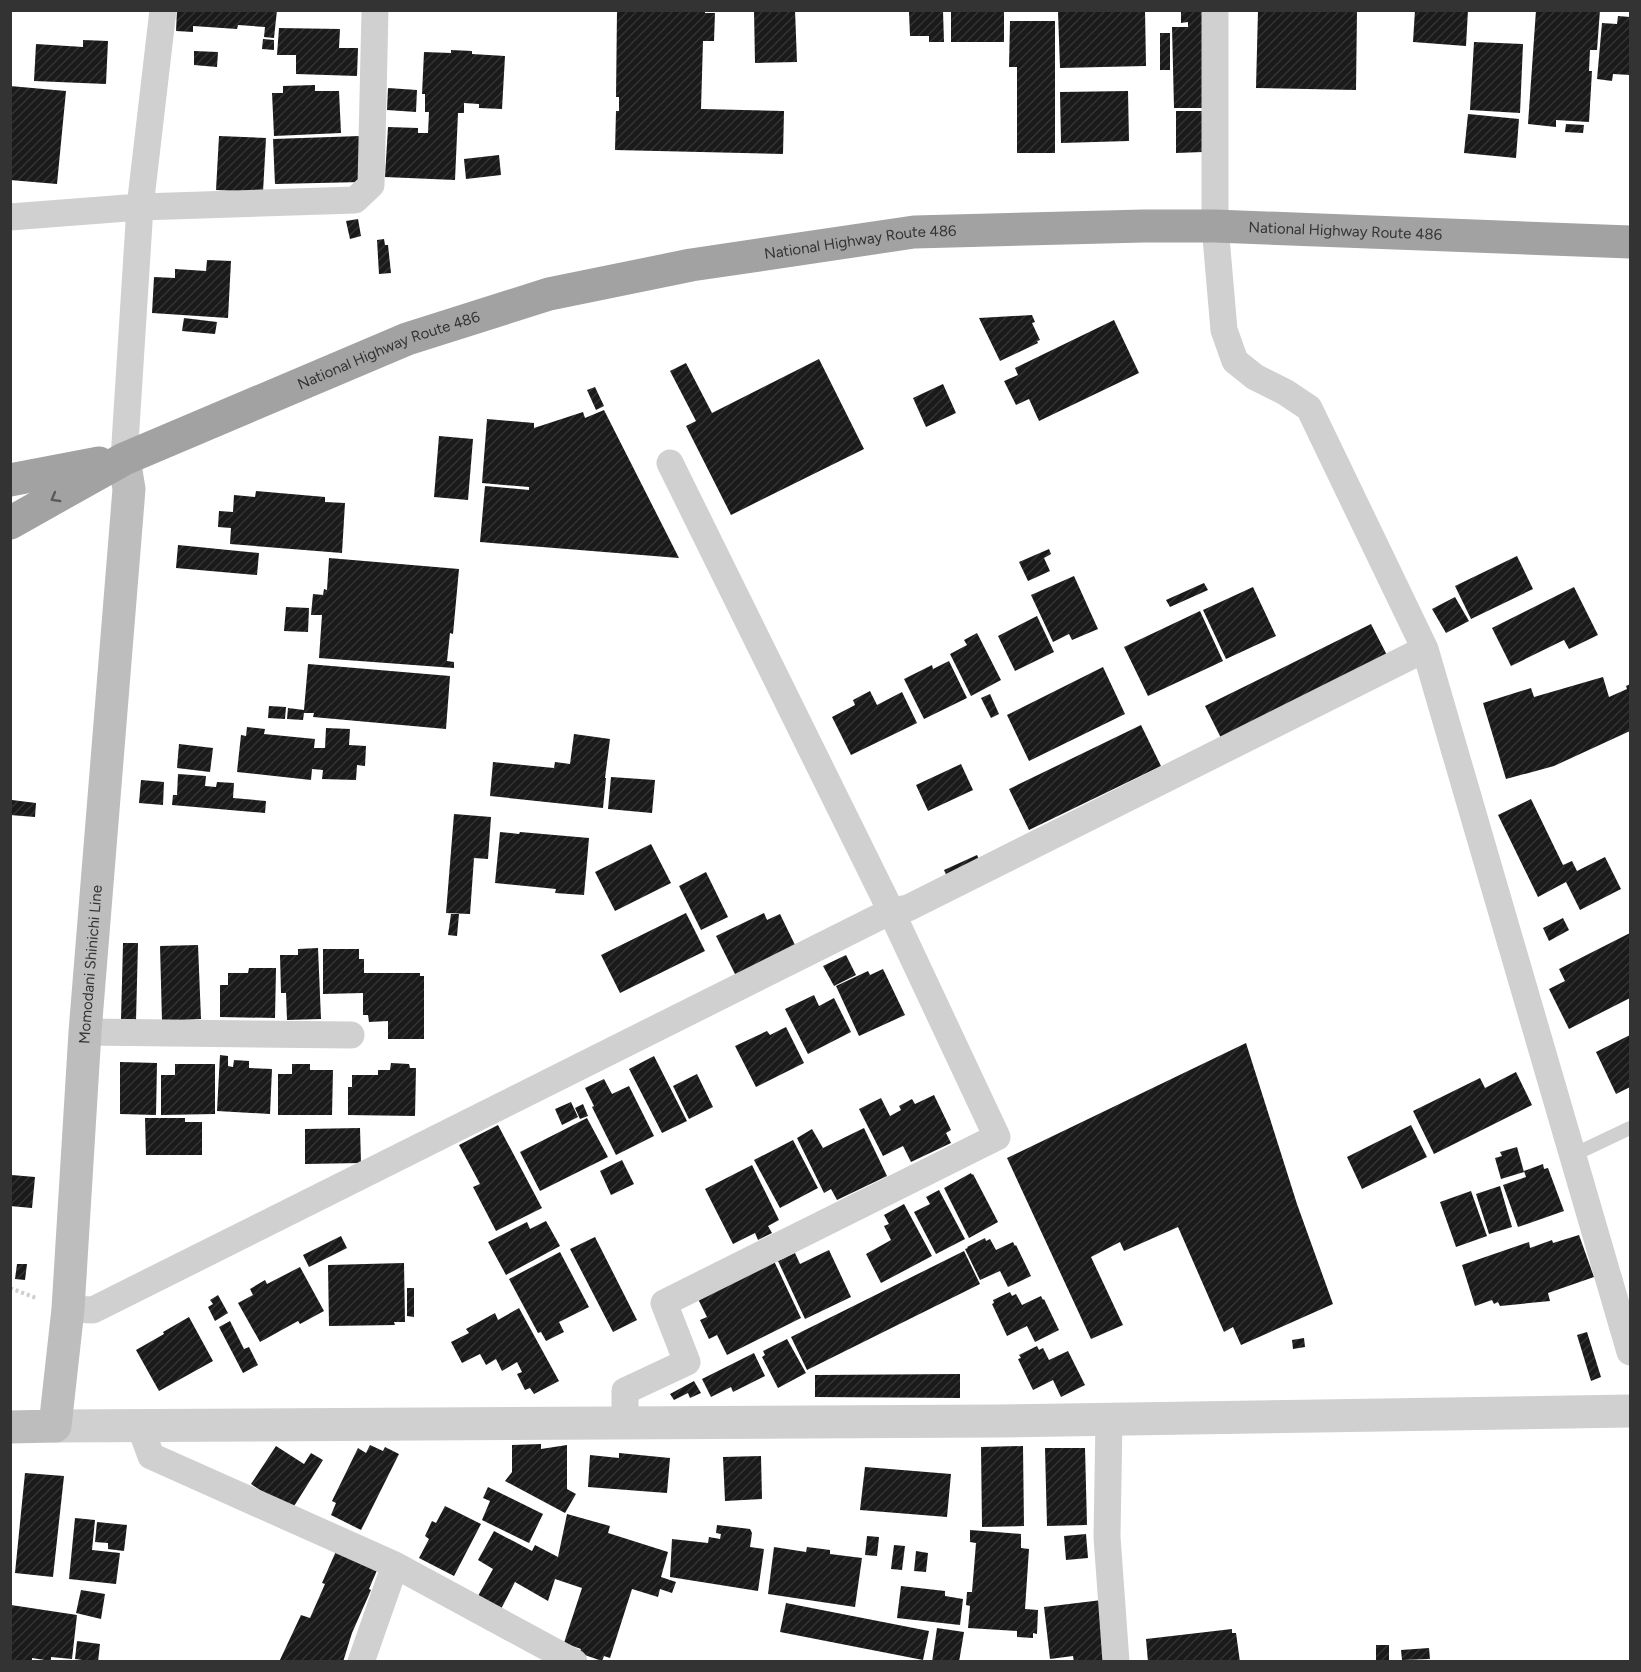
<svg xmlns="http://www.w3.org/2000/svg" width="1641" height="1672" font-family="Figtree,sans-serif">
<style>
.building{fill:url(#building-hatch)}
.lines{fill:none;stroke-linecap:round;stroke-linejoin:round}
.path{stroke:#cdcdcd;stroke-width:4;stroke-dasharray:3 3;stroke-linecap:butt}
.service{stroke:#d0d0d0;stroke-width:14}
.minor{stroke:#d0d0d0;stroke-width:27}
.tertiary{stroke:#d0d0d0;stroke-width:33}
.secondary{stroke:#bdbdbd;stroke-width:33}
.trunk{stroke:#a2a2a2;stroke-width:33}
.oneway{stroke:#5a5a5a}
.labels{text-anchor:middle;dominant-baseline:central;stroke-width:6;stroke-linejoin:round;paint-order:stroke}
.street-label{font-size:15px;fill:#333;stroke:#fff}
</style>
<defs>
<pattern id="building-hatch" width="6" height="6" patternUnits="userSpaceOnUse" patternTransform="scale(1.5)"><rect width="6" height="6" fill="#1a1a1a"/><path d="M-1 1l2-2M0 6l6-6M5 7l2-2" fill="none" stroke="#333"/></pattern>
</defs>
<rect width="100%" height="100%" fill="#fff"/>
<path class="building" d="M177,10H277L274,38L264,37L265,27L238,25L237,29L193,26V32L176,31Z
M617,10H705V13H715L714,41H703L701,109L784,111L783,154L615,150L616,111H619V97H616Z
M754,10H795L797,62L755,63Z
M951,10H1004V42H951Z
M1145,10L1146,66L1060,68L1058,12Z
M1181,10H1206L1204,108H1174L1172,27H1188V22L1181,23Z
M1258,10H1357L1356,90L1256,88Z
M1415,10H1468L1466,46L1413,42Z
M1536,10H1600L1597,50H1590L1589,71H1592L1589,122L1556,120V127L1528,124Z
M943,11L944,42H929V36H910L909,12Z
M1618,16L1630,17V75L1613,74L1612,81L1597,79L1602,23L1617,24Z
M1010,21H1055V153H1017V67H1009Z
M279,28L340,29L339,48H358L357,76L296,74V55H277Z
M1160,33H1170V70H1160Z
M263,39L274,40V50L262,49Z
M83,40L108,41L106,84L34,81L36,44L83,47Z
M1474,42L1523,44L1520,113L1470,110Z
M451,50L472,51V54L505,56L502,109L479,108V104L464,103V113H458L455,180L385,177L388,127L418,128V133H428L429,112H425V94H422L424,52L451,53Z
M194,51L218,52L217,67L194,65Z
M315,85V91H339L341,133L274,136L272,93H283V86Z
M10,86L66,91L57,184L10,180Z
M388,88L417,90L416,112L387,110Z
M1128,91L1129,141L1061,143L1060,92Z
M1176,111H1202L1203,152L1176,153Z
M1468,114L1519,119L1516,158L1464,153Z
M1566,124L1584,125L1583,133L1565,132Z
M219,136L266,138L263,192L216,190Z
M360,136L362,182L275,184L273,139Z
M499,155L501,175L466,179L464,159Z
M358,219L361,236L350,239L346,221Z
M384,239L385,245H388L391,273L379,274L377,240Z
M207,260L231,261L228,318L152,313L154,277L175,278V269L206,271Z
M1032,315L1035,322L1032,323L1040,340L1037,341L1038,343L1000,361L979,318Z
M184,318L217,322L215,334L182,331Z
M1114,320L1139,373L1039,421L1029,399L1016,405L1004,381L1018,375L1015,368Z
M819,359L864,449L731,515L686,426L696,421L670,371L686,363L712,413Z
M943,384L956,413L926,427L913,398Z
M595,387L604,406L596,410L587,390Z
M604,410L679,558L480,542L485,486L529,490V487L482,483L487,419L534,423V428L583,412L585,418Z
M439,436L473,439L468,500L434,497Z
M256,491L325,497V502L345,503L342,553L230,544L231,528L218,527L219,511L233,512L234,495L255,497Z
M178,545L259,553L257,575L176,568Z
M1049,549L1051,554L1044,558L1050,571L1028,581L1019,562Z
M1517,556L1533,589L1471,619L1455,586Z
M329,558L459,569L453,634L450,633L447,661L454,662V668L319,658L322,615H311L313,594L323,595L324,589L327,590Z
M1074,576L1098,629L1072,640L1069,634L1053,642L1031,595Z
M1204,583L1208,590L1170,607L1166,600Z
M1253,587L1276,636L1226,659L1203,610Z
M1574,587L1598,635L1569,649L1564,640L1511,666L1492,628Z
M1455,597L1469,621L1446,633L1432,609Z
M286,607L309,608L308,632L284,631Z
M1200,611L1223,661L1148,696L1124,647Z
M1037,616L1054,652L1015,671L998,636Z
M1371,624L1390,661L1224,744L1205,706Z
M977,633L1001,680L971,696L950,654L967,645L964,640Z
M949,661L967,698L924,719L904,679L932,665L933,669Z
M308,664L450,676L446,729L313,717L314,713H304L303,720L287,719L288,708L304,710Z
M1103,667L1125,714L1029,761L1007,715Z
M1603,677L1609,697L1627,689L1626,686L1630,684V731L1554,766L1506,779L1483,703L1531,688L1534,697Z
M870,691L877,705L902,692L917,723L851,755L832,717L855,705L853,700Z
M990,694L999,714L991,718L981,698Z
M269,706L286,707L285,719L268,718Z
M1141,725L1161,766L1029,830L1009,789Z
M247,727L265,729L264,734L315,739L314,748H325L326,728L350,729L349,745L366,746L365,766L357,765L356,780L322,779L323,770L312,769L311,780L237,772L241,735L246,736Z
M574,734L610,739L605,778H606L603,808L490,796L493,762L554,768L555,762L570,764Z
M179,744L213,748L210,772L177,768Z
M961,764L973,790L928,811L916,785Z
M178,774L206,776L205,786L216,787L217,782L234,783L233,798L266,801L265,813L172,805L173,795H177Z
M611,777L655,780L652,813L608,809Z
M141,780L164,782L163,805L139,803Z
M1531,799L1563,865L1572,861L1577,871L1605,857L1621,889L1580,910L1566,882L1538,897L1498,815Z
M12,800L36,803L35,817L10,815Z
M454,814L491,817L488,859L474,858L470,914L446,913Z
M500,832L519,834L520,832L589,838L584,895L555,893L556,889L495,883Z
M651,844L671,883L615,911L595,872Z
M977,855L981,864L948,879L944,870Z
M706,872L728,917L701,930L679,886Z
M686,913L705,951L620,993L601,955Z
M764,913L767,920L780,914L796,947L736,976L716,936Z
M451,914H459L457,936L448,935Z
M1563,918L1569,930L1549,941L1543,928Z
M1630,933V998L1569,1029L1549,989L1565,981L1559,969Z
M123,943H138L136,1021L121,1020Z
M198,945L201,1019L162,1021L160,946Z
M318,948L321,1019L287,1020L286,993H281L280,955H298V949Z
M323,949H359V959H364V973H420V976H424V1039H388V1021L369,1022L368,1015H363V993L323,994Z
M846,955L856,975L834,986L823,966Z
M249,968H276L275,1018L220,1017V985H228V973H248Z
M883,969L905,1015L859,1036L836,986L868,971L870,975Z
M814,995L819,1006L834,998L851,1032L808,1054L785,1009Z
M786,1027L804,1063L756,1087L735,1046L767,1031L770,1035Z
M1630,1035V1087L1616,1094L1596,1052Z
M1246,1043L1297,1204L1333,1304L1241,1345L1233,1327L1224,1332L1178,1227L1124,1251L1120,1242L1091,1257L1123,1325L1091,1339L1007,1158Z
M220,1055L228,1056V1066L233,1067L234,1060L249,1061V1068L272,1069L270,1114L217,1111Z
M654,1056L687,1121L662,1133L629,1069Z
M120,1062L157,1063L156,1115L120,1114Z
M391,1063L409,1064L410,1068H416L415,1116L348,1115V1087H352V1075H378V1070H390Z
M175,1064H215V1114L161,1115V1075H175Z
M292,1064H310V1070H333L332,1115H278V1074H292Z
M1516,1072L1532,1105L1434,1154L1413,1111L1480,1078L1485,1088Z
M697,1074L713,1107L689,1119L673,1086Z
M604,1079L612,1094L629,1086L654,1136L616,1155L592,1107L594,1106L585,1088Z
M934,1095L951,1130L946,1133L951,1143L911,1162L903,1146L883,1156L859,1109L881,1098L890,1116L901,1110L899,1106L912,1099L915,1104Z
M571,1102L578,1117L562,1125L555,1109Z
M583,1104L588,1116L580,1119L575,1108Z
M145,1118H185V1122H202V1155H146Z
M587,1118L608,1157L540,1191L520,1152Z
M498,1125L542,1208L496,1231L473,1187L480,1184L459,1145Z
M1411,1125L1427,1157L1362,1189L1347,1157Z
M360,1128L361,1163L305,1164V1129Z
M864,1128L887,1176L837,1200L831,1189L824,1193L797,1138L812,1129L823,1148Z
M793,1140L818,1188L780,1208L754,1160Z
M1517,1147L1524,1172L1501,1179L1495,1158L1502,1156L1500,1152Z
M622,1160L634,1184L611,1195L600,1171Z
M1543,1164L1544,1169L1548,1168L1564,1211L1518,1227L1503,1185L1526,1177L1524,1171Z
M752,1165L779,1220L768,1226L772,1233L758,1240L755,1233L733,1244L705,1189Z
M971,1173L972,1175L973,1174L998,1222L969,1238L944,1188Z
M12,1175L35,1177L32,1208L10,1206Z
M1500,1186L1512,1227L1489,1234L1476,1194Z
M939,1190L965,1239L936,1254L914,1212L930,1204L926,1197Z
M1471,1191L1487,1236L1456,1247L1440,1202Z
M904,1204L932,1256L881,1283L866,1254L891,1240L884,1226L889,1224L884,1215Z
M546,1221L560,1246L506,1275L488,1242L527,1222L530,1229Z
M1579,1235L1594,1277L1548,1293L1550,1301L1500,1306L1498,1302L1494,1304L1492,1300L1475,1306L1462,1265L1529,1242L1530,1248L1552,1240L1553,1243Z
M341,1236L347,1248L309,1267L303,1255Z
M595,1237L637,1320L613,1332L570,1249Z
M985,1238L986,1241L990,1239L996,1250L1013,1242L1015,1246L1016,1245L1031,1276L1008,1287L1000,1271L980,1280L965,1249L968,1248L967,1247Z
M829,1250L851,1297L805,1319L778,1261L795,1253L800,1264Z
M964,1251L980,1284L807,1370L791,1337Z
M560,1252L589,1307L559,1322L564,1332L546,1341L541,1332L538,1333L509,1279Z
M774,1261L801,1318L727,1355L717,1335L709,1339L700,1320L707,1317L698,1299Z
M404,1263L405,1322H394L395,1325L329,1326L328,1265Z
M17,1264H27L25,1280L15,1279Z
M300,1267L324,1311L300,1324L298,1321L260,1342L238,1303L253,1295L250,1289L265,1280L267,1284Z
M407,1288H414V1317L407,1316Z
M1010,1292L1012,1296L1016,1294L1022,1305L1041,1296L1043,1300L1044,1299L1059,1330L1035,1342L1027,1326L1007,1336L992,1304L994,1303L993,1300Z
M218,1295L228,1313L215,1321L208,1307L213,1304L210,1300Z
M519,1308L559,1381L534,1394L530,1388L525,1390L517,1374L522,1372L517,1362L502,1371L496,1359L486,1365L480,1354L462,1363L451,1342L469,1333L466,1329L495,1313L498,1320Z
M189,1317L213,1361L159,1391L136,1350L164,1334L163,1332Z
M230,1321L244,1349L249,1347L258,1365L243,1373L219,1327Z
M1587,1332L1601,1377L1591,1381L1577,1335Z
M1304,1338L1305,1347L1293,1349L1292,1340Z
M787,1339L806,1373L778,1388L762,1357L765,1355L763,1351Z
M1037,1346L1039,1350L1043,1348L1049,1360L1068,1351L1085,1385L1061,1397L1053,1380L1033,1390L1018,1359L1021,1358L1019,1355Z
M754,1353L765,1376L733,1392L731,1387L711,1397L702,1379Z
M960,1374V1398L815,1397V1375Z
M694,1381L701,1393L690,1398L688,1393L674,1400L670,1394Z
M541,1444V1449L567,1445V1489L576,1494L565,1513L505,1481L512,1472V1445Z
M370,1445L383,1451L385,1447L399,1454L361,1530L331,1515L336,1503L332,1501L358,1448L366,1453Z
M276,1446L304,1464L311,1453L323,1460L291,1511L251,1484Z
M1023,1446L1024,1526L982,1527L981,1447Z
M1045,1448H1085L1087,1525L1047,1526Z
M619,1453L670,1458L667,1493L588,1487L590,1455L619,1458Z
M761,1456L762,1499L725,1501L723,1457Z
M865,1467L951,1474L947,1517L860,1510Z
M25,1473L64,1476L53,1577L15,1573Z
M488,1487L543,1514L529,1543L482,1520L490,1501L483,1498Z
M445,1506L481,1524L454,1576L419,1558L429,1539L425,1536L432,1521L436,1523Z
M567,1514L610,1526L608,1533L668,1552L661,1577L676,1582L672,1593L660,1589L658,1597L632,1589L610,1658L604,1656L602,1661L579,1653L581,1649L564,1643L582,1588L555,1579L548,1601L515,1582L501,1609L478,1596L493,1569L478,1560L494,1531L532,1551L535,1545L558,1557Z
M75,1518L95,1520L92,1550L120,1553L116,1584L69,1579Z
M97,1522L127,1525L124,1551L108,1549V1543L95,1542Z
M717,1525L750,1529L752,1533L750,1547L764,1549L758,1591L670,1577L672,1539L708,1543L709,1537L720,1539L721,1534L716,1533Z
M970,1530L1021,1534V1548L1029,1549L1025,1609L1038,1610L1037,1634L1033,1633V1638L1017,1637V1631L968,1628L970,1606L966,1605L967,1592H972L976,1543L970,1542Z
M1086,1534L1088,1558L1066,1560L1064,1536Z
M867,1536L879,1537L877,1556L865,1555Z
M894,1545L905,1546L902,1570L891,1569Z
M774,1547L806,1552L807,1547L830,1550V1554L862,1558L855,1607L768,1594Z
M337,1549L378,1568L369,1589L371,1590L352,1633L343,1662H279L301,1615L310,1618L325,1584L322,1583Z
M916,1551L928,1553L926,1572L914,1571Z
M901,1586L945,1591V1596L963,1599L960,1625L897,1618Z
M81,1590L105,1594L101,1619L76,1613Z
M1102,1600L1108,1661L1074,1662L1073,1656L1050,1659L1044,1607Z
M786,1603L929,1631L923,1660L780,1632Z
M11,1605L77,1615L72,1659L51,1657V1661L32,1658V1662H10Z
M937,1628L964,1632L959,1662H932Z
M1232,1629V1633H1236L1240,1662H1148L1146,1639Z
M77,1641L100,1644L98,1662L75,1659Z
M1376,1645H1389V1662H1376Z
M1429,1648L1430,1659L1402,1660L1401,1650Z"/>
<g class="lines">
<path class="path" d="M10,1288L36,1298"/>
<path class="service" d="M1573,1155L1630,1128"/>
<path class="minor" d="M1215,10V226L1224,330L1235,361L1255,377L1285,392L1309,408L1425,649L1630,1352
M10,217L140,207L355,200L371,185L375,10
M124,459L140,207L163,10
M85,1032L351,1035
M68,1309L93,1310L891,911L908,908L1425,649
M1109,1419L1107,1537L1116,1662
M625,1422V1391L687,1362L664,1303L997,1137L891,911L670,463
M140,1426L151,1456L395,1565L574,1662
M361,1662L395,1565"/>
<path class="tertiary" d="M55,1426L996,1421L1630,1411"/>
<path class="secondary" id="s1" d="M10,1427L55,1426L68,1309L85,1032L129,489L124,459"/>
<g class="trunk">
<path d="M10,480L99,463"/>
<path id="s2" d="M10,523L124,459L407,339L549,294L691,265L914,232L1144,226H1215L1630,242"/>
</g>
</g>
<defs><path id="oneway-chevron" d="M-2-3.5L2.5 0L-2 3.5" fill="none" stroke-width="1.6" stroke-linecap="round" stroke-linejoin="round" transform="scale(1.5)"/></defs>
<use class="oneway" href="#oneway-chevron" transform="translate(55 498) rotate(150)"/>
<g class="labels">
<g class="street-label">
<text stroke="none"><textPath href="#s2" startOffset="1389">National Highway Route 486</textPath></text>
<text stroke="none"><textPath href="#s2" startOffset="903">National Highway Route 486</textPath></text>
<text stroke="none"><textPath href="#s2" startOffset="417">National Highway Route 486</textPath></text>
<text stroke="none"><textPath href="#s1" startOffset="508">Momodani Shinichi Line</textPath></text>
</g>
</g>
<rect width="1641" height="1672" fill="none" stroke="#333333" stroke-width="24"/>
</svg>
